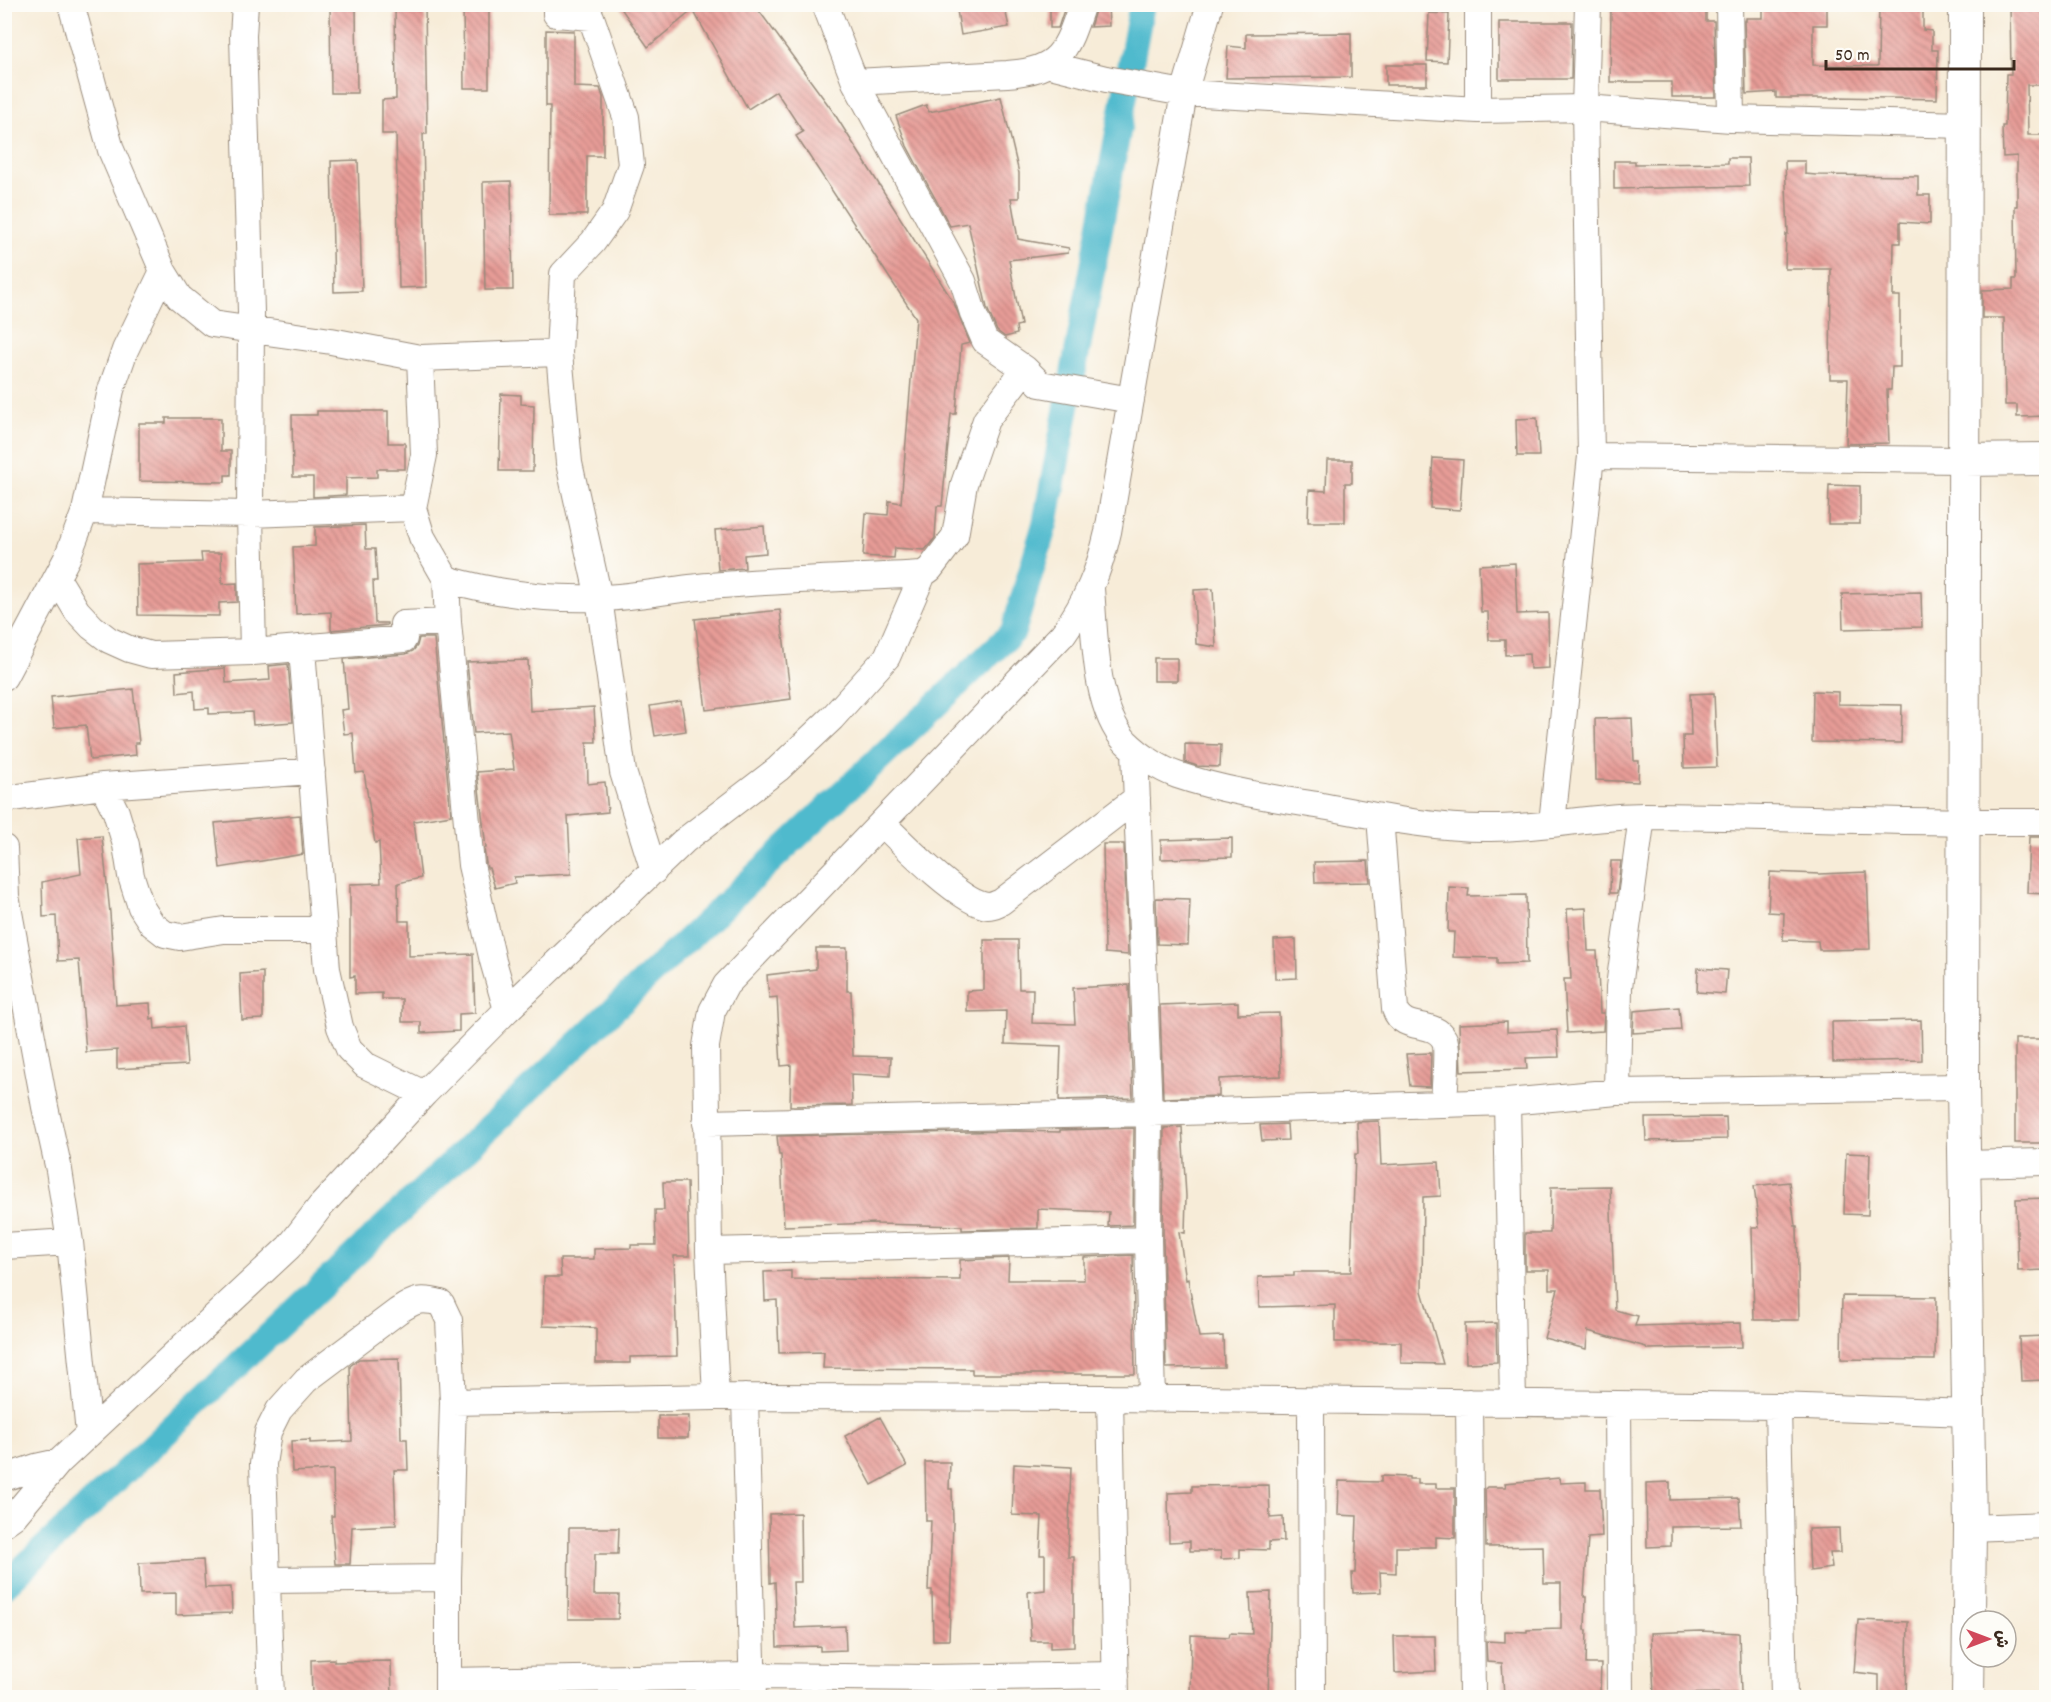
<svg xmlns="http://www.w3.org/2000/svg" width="2051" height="1702" font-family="Dekko,'Playpen Sans Arabic',sans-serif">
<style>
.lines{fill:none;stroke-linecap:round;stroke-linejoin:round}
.canal{stroke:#50bacd;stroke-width:26}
.building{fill:url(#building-back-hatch)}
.minor-casing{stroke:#998b7b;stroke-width:28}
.tertiary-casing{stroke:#998b7b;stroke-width:34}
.minor{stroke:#fff;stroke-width:26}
.tertiary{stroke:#fff;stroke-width:32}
</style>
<defs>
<pattern id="building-back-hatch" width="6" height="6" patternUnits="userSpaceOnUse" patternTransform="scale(1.5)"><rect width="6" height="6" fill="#e79c97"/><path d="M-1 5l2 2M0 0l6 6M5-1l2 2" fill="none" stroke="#bc7f7b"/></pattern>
</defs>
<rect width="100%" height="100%" fill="#fdfcf7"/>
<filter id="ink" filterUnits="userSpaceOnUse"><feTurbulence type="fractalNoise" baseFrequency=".0167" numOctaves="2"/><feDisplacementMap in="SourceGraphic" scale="12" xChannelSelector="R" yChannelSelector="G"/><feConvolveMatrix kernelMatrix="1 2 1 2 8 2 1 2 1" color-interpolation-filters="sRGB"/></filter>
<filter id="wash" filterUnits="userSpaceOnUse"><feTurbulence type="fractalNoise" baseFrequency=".008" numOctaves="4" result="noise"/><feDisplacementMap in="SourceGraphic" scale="24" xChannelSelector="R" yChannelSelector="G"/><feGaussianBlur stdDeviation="1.35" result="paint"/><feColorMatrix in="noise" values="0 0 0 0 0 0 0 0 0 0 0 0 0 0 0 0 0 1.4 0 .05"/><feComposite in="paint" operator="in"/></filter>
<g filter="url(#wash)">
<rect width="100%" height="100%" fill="#f7ecd8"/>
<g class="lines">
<path class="canal" d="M4,1586L1013,632L1045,524L1142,4"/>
</g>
<g id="blocks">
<path class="building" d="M330,4H356L357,93H331Z
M395,4H425L427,134H423L426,287L399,288L396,134H382V100L396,99Z
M463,4H489V88H464Z
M618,4H754L832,110L954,303L970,343L961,345L956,414H951L942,506H937L935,538L925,550L895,548L894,558L863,556L866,513L888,515L889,501L901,503L916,318L796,136L803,132L776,91L748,109L693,10L648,47Z
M956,4H1004L1009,27L961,35Z
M1050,4H1066L1058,28H1050Z
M1097,4H1108L1109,26L1090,27Z
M1611,4H1706V21H1714L1716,97H1672V82H1610Z
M1763,4L1827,6V25H1813V65L1878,66L1879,4H1923V30L1932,31V50H1938L1937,99L1838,97L1839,98H1776V92L1746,94L1744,21H1746V18H1763Z
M2010,4H2046V85H2027L2028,135H2046V416L2017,417V405H2005L2004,318H1982V290L2013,289V279H2016L2015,206H2017V156L2003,157L2002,126H2005L2006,74H2011Z
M1429,13L1449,14L1447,62L1427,61Z
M1499,22H1572L1571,79H1499Z
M546,30L574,31V87L600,88L603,97V156H587V215H549L550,106H546Z
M1351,33V77L1226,78L1228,46L1246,48V34Z
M1386,65H1427V85H1386Z
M1001,97L1019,173V198H1011L1018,239L1069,248L1068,253L1009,260L1021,325L1016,326L1017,334L1005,337L997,331L987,308L968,223L950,226L907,146L896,116L926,105L929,112Z
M1728,158H1748L1749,186L1614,189V161H1635V164L1728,163Z
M358,160L362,291L334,292L331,161Z
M1785,161H1805V174L1816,175L1918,176V195H1930V224L1900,222V243H1894L1893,296H1900V367H1892L1891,390H1887L1889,443L1846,444L1848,379H1830L1831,269H1785L1786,234H1788Z
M511,181L513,290H485L483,182Z
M501,394L521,395V404L534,405L533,471H499Z
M317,411H388V443H405V469H377V477L346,478V495L313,497V477H293L292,415H317Z
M166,418H221V451H231V475H225V482L139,481V423H166Z
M1537,418L1539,456H1517L1516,419Z
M1433,458L1463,460L1460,510L1430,508Z
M1327,460H1352V483H1345V522H1308L1309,490L1326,491Z
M1829,485L1860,486V524H1828Z
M365,525L366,549H375L377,581H373L375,623H387V625L331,630V612L296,614L293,547L315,546V527Z
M764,526L766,553L744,555L745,568L718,570L715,530Z
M201,553H221L222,584L237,583V602L219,603V616L138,615L137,564L202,562Z
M1515,563L1517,614L1548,613L1549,668L1530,669L1529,654L1505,655V640H1489L1488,612H1481L1479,565Z
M1213,589L1216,647L1196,644L1194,590Z
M1921,592L1922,627L1843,629L1842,594Z
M780,610L791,699L706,710L695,619Z
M419,638H434L451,815L414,821L421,878L398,883L399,921H409V956L473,954L475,1013L459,1014V1031L421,1033V1022H402V999H382V993L355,994V976L350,977V884L381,883L379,842L375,843L364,772L356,773L353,733L344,734L341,710L348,709L344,659L406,654L413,651L417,646Z
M1154,658H1177V681H1154Z
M528,660L530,711L594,707L596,742H587L588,784L605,782L608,812L568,816L571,874L514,877L515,883L495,888L489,868H487L486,863L484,848H486L477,772L514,769L509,731L474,733L467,662Z
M288,664L293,722L253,725L252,712L209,714V708L195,709L194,691L177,693L176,672L225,668L226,683L270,680L269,666Z
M133,689L139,743H135L136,755L90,760L86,725L54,728L51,697Z
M1813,691L1838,692V704L1902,705L1901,743L1812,742Z
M1714,693L1717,767L1684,768L1683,736H1691L1690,694Z
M681,701L686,731L655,736L650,706Z
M1632,718L1634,761H1639L1638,782L1596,780L1595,719Z
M1185,744L1221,745L1220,767L1197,766L1185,762Z
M300,815L303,854L220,868L215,823Z
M102,836L110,913L116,1005L150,1003L151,1019L154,1018L155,1029L184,1026L187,1065L117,1069V1050L86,1052L79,960L58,961L56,916L43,917L42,882L81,874L78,838Z
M2029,837H2046V894L2027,893Z
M1232,838V857L1161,859V840Z
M1103,844H1124L1128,955L1105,953Z
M1368,861L1370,882L1315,883L1314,862Z
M1611,861H1621L1617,893H1610Z
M1770,872L1820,874L1867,872L1870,949L1819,950L1818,941L1783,940L1784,913L1768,912Z
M1449,887L1469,888L1468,896L1526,895L1527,963L1497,964V958L1453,957L1454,932H1448Z
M1156,898L1190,899L1188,945L1157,944Z
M1586,908L1588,951H1597L1600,1013H1604L1603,1031L1567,1033L1564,979H1571L1567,909Z
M1296,939L1297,978L1275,979L1274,940Z
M984,940H1018L1019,989H1033L1032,1023L1075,1024L1073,988L1129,985L1133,1098L1059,1100L1061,1046L1005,1044L1006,1011L967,1012V991L984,990Z
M816,948H847V991H851L853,1056L891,1057L890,1076L851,1074L852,1105L790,1106L791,1065L781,1066L777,997L769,998L767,975L816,969Z
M1698,968L1727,970L1725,994L1697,992Z
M263,972V1019L242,1020L240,974Z
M1238,1002V1014L1279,1013L1281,1076L1219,1079V1096L1163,1098L1160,1005Z
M1679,1007L1681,1030L1633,1033L1634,1011Z
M1921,1020L1922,1060L1833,1062L1832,1022Z
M1507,1022V1032L1557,1030L1559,1057L1526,1058L1527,1069L1461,1071L1459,1024Z
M2015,1039H2045L2046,1143H2015Z
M1431,1053L1430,1087L1410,1086L1406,1054Z
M1726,1117L1727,1139L1646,1141L1645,1118Z
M1379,1121L1381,1165L1439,1162L1441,1196L1423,1197L1422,1291L1443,1364L1401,1363V1342H1335V1305L1259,1307L1258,1277L1294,1276V1272H1351L1355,1154H1358L1357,1122Z
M1287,1124L1288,1140L1262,1141L1260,1125Z
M1182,1127L1186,1196L1185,1233L1179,1232L1186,1280L1188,1279L1199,1337L1223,1336L1224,1367L1166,1368L1163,1240L1164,1128Z
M1134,1128L1133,1225L1108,1226L1109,1212L1038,1209V1228L962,1230V1226L877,1224V1223L784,1226L781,1155H779L777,1136L1016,1131L1060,1132V1130Z
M1846,1153L1870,1154L1868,1215L1844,1214Z
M663,1182H687L689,1256H674L677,1356L630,1357V1363H596V1328L543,1326L544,1277H561L560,1259H594V1249L631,1248V1245H656L655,1210H664Z
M1789,1182L1795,1226H1797L1799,1320H1754L1752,1227H1759L1754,1186Z
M1610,1186L1615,1310L1638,1316L1635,1326L1741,1323L1742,1347L1647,1349L1646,1347L1588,1331L1586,1349L1544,1338L1558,1289H1549V1270H1525V1233H1550L1551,1187Z
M2046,1198V1270L2018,1271L2016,1199Z
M1133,1255L1135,1374H972V1369L823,1368L824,1352L779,1353L777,1300L765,1301L764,1272L791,1271V1279L960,1280V1260L1009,1258L1008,1280H1084V1257Z
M1842,1296L1936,1297L1935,1360L1841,1359Z
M1496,1323L1497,1362L1466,1363L1465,1324Z
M2046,1336V1380L2021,1381L2019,1337Z
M399,1358L401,1439H407L408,1470H394L396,1525L352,1527L350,1564H335L331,1516H334L333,1470L292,1472L291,1441L310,1440V1443L352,1441L350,1366L359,1359Z
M658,1416H689L688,1438H658Z
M880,1417L907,1466L872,1485L845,1436Z
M925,1462H950L949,1489H952L953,1522L949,1640H933L932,1590H928L931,1521H926Z
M1014,1464L1071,1467L1068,1557H1074V1647L1050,1648V1641H1031L1028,1592L1045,1590V1555H1040L1042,1516L1012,1515Z
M1381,1476L1409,1477V1479H1418V1484H1436V1488H1455V1538L1436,1537V1547H1396V1573L1380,1572L1381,1592L1353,1593L1352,1573H1355L1357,1516L1338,1515L1339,1481L1381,1482Z
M1559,1478L1560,1483L1586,1482V1489H1600L1602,1537L1588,1538L1584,1597H1586L1585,1630H1587L1586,1664H1601L1600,1693L1568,1691L1569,1695L1545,1696V1693L1504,1696L1502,1663L1487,1662L1486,1641L1505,1642V1631L1527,1632V1630L1561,1629V1583H1544L1543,1546L1486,1547L1485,1489L1487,1487H1506L1505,1483Z
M1670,1482V1500L1739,1498L1741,1526L1671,1527V1546L1647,1547L1646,1483Z
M1269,1485L1270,1518L1283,1517L1284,1541L1269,1542V1550L1240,1549V1558L1221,1559V1551H1190V1541L1169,1542L1168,1493L1192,1492V1486Z
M800,1513L801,1582H793L795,1628L845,1626L846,1650L820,1651V1646L777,1647L775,1582L770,1583L769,1514Z
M569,1528H619L618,1554H595L594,1595H619L618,1619H568Z
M1839,1528L1840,1553H1830L1832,1568L1810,1571L1808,1529Z
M203,1560L205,1588L231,1587L232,1613L176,1615V1593L140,1594L139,1563Z
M1271,1592L1268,1698H1190L1191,1635L1229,1637L1230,1633L1252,1634L1250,1593Z
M1858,1620L1908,1622L1906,1698H1879V1675L1854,1672Z
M1701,1631L1739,1633L1741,1693L1654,1694L1651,1633Z
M1394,1636H1435L1436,1671L1395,1673Z
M334,1659V1662L391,1661L392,1698H312L311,1660Z"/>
</g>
</g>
<g filter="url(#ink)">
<use href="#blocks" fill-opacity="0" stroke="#998b7b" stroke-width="1.5"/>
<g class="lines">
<defs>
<path id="minor" d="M245,4L243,36L251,312L250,514L253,652
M556,4V14L591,17L626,117L631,165L615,211L593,242L563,274L559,353L569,463L599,598L623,772L654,871
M825,4L855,82L963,281L973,313L985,341L1025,369L1040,384L1131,400
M1478,4V110
M1729,4L1731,119
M1050,65L1106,79L1184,93L1478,110L1585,108L1731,119L1966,125
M855,82L1007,74C1060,70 1066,52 1082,4
M163,271L179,297L212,324L331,341L420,358L559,353
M420,358L424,455L413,508L422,537L446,579L448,622L471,865L493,961L507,1010
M1591,456L1964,460
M85,511L250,514L413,508
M57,578L77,611L92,627L109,640L129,649L151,655L253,652L404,639L403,624L448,622
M446,579C495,593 549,600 600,598C637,597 672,589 709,586C780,580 852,578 923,574
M1091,589C1095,634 1094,708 1126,742C1139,755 1160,769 1177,775C1224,791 1273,798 1322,806C1376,816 1431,828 1486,828C1539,829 1591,816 1645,816C1779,817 1912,823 2046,822
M302,649L327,969L340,1027L349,1049L365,1065L424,1094
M4,677L67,558L85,511L111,390L125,350L163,271L111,150L71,4
M1135,751L1149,1113L1148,1240L1152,1399
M103,786L116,812L126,845L131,876L141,907L152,924L165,934L180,937L224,930H324
M4,799L103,786L312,771
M1380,817L1395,1009C1403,1033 1433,1019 1444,1039C1449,1048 1444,1092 1444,1104
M882,823C901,842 963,905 988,906C993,906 996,904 1001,902L1137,798
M1552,823L1591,456L1585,108L1588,4
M4,848L6,896L45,1107L59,1170L70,1242L89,1434
M1617,1092L1619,987L1642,816
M1507,1102L1513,1403
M706,1123L1149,1113L1507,1102L1617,1092L1963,1087
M1965,1164L2046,1162
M4,1246L70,1242
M709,1251L1148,1240
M716,1397L709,1251L706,1046L712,1011L726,985L1063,634C1087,600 1099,572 1108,532L1184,93L1210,4
M745,1397L753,1698
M1110,1398L1116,1698
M1311,1401L1312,1698
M453,1402L716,1397L1110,1398L1778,1406L1968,1413
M1469,1402L1472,1698
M1618,1405L1620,1698
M1778,1406L1784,1698
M4,1478L36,1467L59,1462
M4,1523L14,1516L59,1462L289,1247L320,1207L424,1094L507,1010L684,841L778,769L832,718L887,657L923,574L930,569L955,536L964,484L986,420L1025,369
M1970,1528L2046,1525
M268,1580L448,1578
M448,1681L753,1676L929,1678L1116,1675
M271,1698L263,1464L268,1432L279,1410L306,1380L398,1311C416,1299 421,1298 441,1303L449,1320L453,1402L448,1578V1698"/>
<path id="tertiary" d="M1965,4L1963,1087L1970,1528L1968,1698
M1964,460L2046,459"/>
</defs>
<use href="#minor" class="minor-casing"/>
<use href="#tertiary" class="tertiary-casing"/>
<use href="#minor" class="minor"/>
<use href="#tertiary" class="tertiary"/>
</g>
</g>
<rect width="2051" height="1702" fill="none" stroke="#fdfcf7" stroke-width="24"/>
<g transform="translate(1988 1639) rotate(90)"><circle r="28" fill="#fdfcf7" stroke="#afa8a0" stroke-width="1.5"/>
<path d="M0-4.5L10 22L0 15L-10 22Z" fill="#d1495b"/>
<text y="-9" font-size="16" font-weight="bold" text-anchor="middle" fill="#3b2a1e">ش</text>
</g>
<path d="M1826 60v9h188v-9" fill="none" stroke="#3b2a1e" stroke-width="3"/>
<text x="1835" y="60" font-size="18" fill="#3b2a1e" stroke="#fdfcf7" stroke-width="4.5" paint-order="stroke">50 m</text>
</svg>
